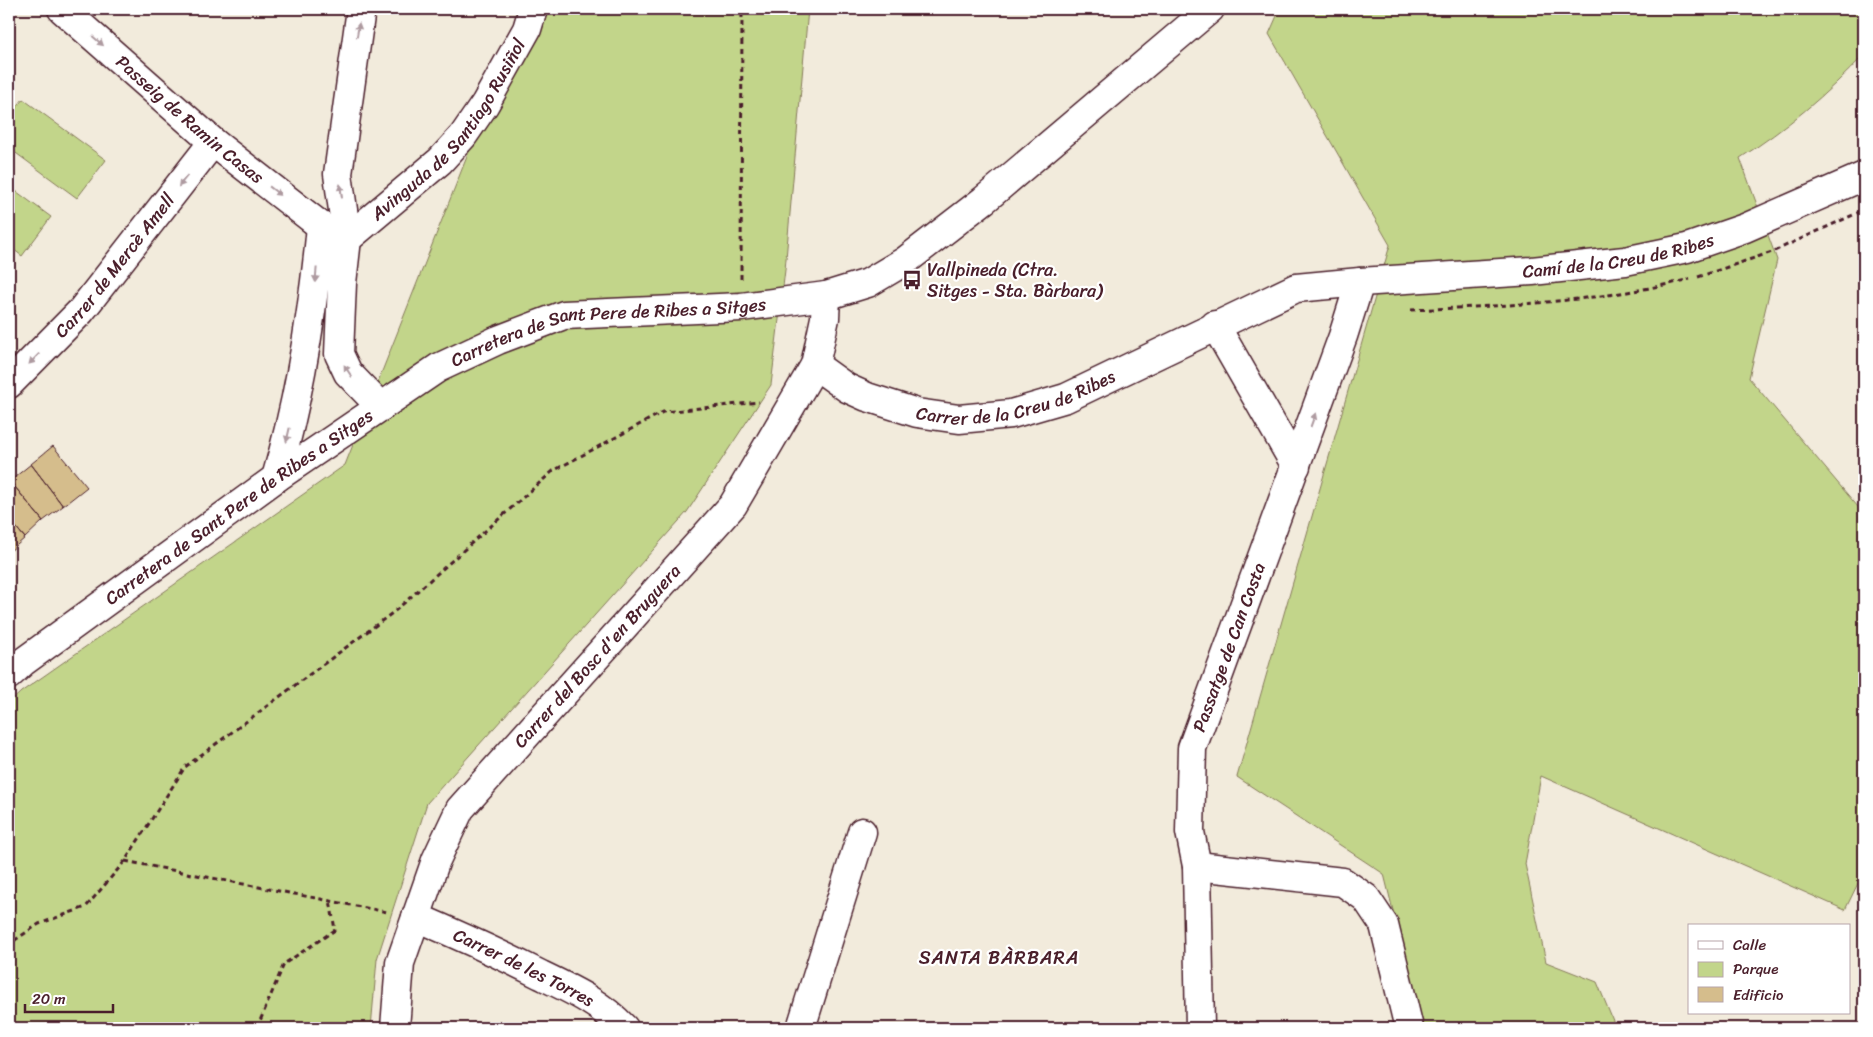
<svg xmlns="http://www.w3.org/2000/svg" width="1873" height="1037" font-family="Sriracha,sans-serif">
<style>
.green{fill:#c2d58a;stroke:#867a5a}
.building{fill:#d5bd8c;stroke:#4a1f2b}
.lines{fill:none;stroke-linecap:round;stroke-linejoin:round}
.street-casing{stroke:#4a1f2b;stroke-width:31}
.secondary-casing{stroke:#4a1f2b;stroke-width:31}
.path{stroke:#4a1f2b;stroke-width:3;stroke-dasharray:5 4;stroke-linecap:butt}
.street{stroke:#fff;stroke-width:28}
.secondary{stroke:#fff;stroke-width:28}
.oneway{fill:#ae9aa0}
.labels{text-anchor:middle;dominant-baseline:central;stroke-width:4.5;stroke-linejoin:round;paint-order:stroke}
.street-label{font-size:18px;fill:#4a1f2b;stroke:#fff}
.poi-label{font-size:18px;fill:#4a1f2b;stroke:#fff;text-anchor:start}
.neighbourhood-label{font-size:19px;letter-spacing:1px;fill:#4a1f2b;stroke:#fff}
</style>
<rect width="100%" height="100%" fill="#f2ebdc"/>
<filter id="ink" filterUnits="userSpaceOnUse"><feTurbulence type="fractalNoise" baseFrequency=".02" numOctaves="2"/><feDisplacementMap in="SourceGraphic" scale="10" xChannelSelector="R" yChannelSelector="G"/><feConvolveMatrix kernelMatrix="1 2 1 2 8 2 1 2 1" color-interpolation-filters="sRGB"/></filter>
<g filter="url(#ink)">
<path class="green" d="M550,9H808L785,270L771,385L687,512L427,803L377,959L371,1028H9V703L21,692L345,465L470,149Z
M1280,9H1864V55C1827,94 1786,129 1740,158L1777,260L1749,378L1864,514V871L1845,910L1541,776L1525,864L1546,962L1597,982L1616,1028H1422L1384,874L1237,777L1390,245L1269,34Z
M23,99L106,160L77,198L9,148V117Z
M9,186L51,217L22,256L9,246Z"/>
<path class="building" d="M53,446L87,487L63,506L31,464Z
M31,464L63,506L43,521L10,481Z
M10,481L43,521L25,538L9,519Z
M9,519L25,538L9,552Z"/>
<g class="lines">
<defs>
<g id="street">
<path id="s1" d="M62,9L213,142L321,226L347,239"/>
<path d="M361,9L338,174L347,239L342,283L339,354L348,373L381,407"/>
<path id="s2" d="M347,239L440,161L463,136L485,104L527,29L533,9"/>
<path d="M1215,325L1296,466"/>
<path id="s3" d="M815,365L847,388L867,397L917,413L959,419L1011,414L1066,398L1296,288L1360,282L1532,271L1625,261L1687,248L1745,228L1864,176"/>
<path id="s4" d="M9,384L81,311L213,142"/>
<path d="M276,478C300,396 313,312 321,226"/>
<path d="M1197,866L1343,882L1366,898L1384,925L1409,1028"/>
<path id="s5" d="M416,917C458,935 500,954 541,975C570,989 601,1003 624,1028"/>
<path id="s6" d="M395,1028L400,963L436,860L460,809L733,505L815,365L825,318L826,296"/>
<path d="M801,1028L862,832"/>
<path id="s7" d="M1200,1028L1197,866L1190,832L1192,748L1343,336L1360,282"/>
</g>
<g id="secondary">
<path id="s8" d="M9,675L23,662L276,478L438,368L498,340L564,315L741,307L826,296L868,283L905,261L984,200L1210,9"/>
</g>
</defs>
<use href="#street" class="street-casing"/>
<use href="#secondary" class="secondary-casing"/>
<path class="path" d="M1698,277L1772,252L1864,210
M741,279L742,9
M1411,310C1504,306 1599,302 1690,279
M125,861L387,912
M9,958L15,940L39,924L86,907L125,861L185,767L395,611L553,471L663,412L759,402
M257,1028L284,964L335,930L330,900"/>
<use href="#street" class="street"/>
<use href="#secondary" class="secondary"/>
</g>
<defs><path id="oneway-solid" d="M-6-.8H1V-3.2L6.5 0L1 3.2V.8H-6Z" transform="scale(1.25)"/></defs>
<g class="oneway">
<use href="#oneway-solid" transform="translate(358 30) rotate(-81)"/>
<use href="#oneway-solid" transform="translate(98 41) rotate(41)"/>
<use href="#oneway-solid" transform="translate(183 181) rotate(128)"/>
<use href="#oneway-solid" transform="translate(275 191) rotate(38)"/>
<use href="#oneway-solid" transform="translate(341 191) rotate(-98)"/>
<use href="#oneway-solid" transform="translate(316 275) rotate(95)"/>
<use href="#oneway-solid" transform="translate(34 359) rotate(134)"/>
<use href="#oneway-solid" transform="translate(348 371) rotate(-123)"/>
<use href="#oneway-solid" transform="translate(1313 420) rotate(-70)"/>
<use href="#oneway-solid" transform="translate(288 435) rotate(103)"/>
</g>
</g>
<defs>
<symbol id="bus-bare" viewBox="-9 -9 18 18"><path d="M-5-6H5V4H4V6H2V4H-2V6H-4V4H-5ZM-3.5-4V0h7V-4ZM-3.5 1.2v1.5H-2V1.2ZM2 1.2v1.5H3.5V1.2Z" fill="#4a1f2b" stroke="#fff" stroke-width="2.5" paint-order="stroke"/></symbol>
</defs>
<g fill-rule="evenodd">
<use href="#bus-bare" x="898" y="266" width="28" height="28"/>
</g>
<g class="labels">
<g class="street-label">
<text stroke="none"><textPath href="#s1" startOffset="169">Passeig de Ramin Casas</textPath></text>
<text stroke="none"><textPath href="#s2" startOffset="151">Avinguda de Santiago Rusiñol</textPath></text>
<text stroke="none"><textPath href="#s3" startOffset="845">Camí de la Creu de Ribes</textPath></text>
<text stroke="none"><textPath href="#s4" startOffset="159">Carrer de Mercè Amell</textPath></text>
<text stroke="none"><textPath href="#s8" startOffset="705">Carretera de Sant Pere de Ribes a Sitges</textPath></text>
<text stroke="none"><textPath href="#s3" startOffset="216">Carrer de la Creu de Ribes</textPath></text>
<text stroke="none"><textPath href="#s8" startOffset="285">Carretera de Sant Pere de Ribes a Sitges</textPath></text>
<text stroke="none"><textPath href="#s7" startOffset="388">Passatge de Can Costa</textPath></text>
<text stroke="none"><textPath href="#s6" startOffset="436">Carrer del Bosc d'en Bruguera</textPath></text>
<text stroke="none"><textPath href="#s5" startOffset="119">Carrer de les Torres</textPath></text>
</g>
<g class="poi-label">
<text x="927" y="270">Vallpineda (Ctra.<tspan x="927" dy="21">Sitges - Sta. Bàrbara)</tspan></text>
</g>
<g class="neighbourhood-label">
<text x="999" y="957">SANTA BÀRBARA</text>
</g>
</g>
<rect width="1873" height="1037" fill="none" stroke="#fff" stroke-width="30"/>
<rect x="15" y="15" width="1843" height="1007" fill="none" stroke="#4a1f2b" stroke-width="2" filter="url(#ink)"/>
<rect x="1688" y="924" width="162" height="90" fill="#ffffff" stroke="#b7a5aa"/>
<rect x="1698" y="941" width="25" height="8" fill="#ffffff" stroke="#b7a5aa"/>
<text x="1733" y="950" font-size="15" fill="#4a1f2b">Calle</text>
<rect x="1698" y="962" width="25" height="15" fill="#c2d58a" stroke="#b7a5aa"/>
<text x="1733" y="974" font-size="15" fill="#4a1f2b">Parque</text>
<rect x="1698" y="987" width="25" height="15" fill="#d5bd8c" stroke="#b7a5aa"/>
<text x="1733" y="1000" font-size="15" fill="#4a1f2b">Edificio</text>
<path d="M25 1004v8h88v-8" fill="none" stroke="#4a1f2b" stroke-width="2.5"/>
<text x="32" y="1004" font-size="15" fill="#4a1f2b" stroke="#ffffff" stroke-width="4" paint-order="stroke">20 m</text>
</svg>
